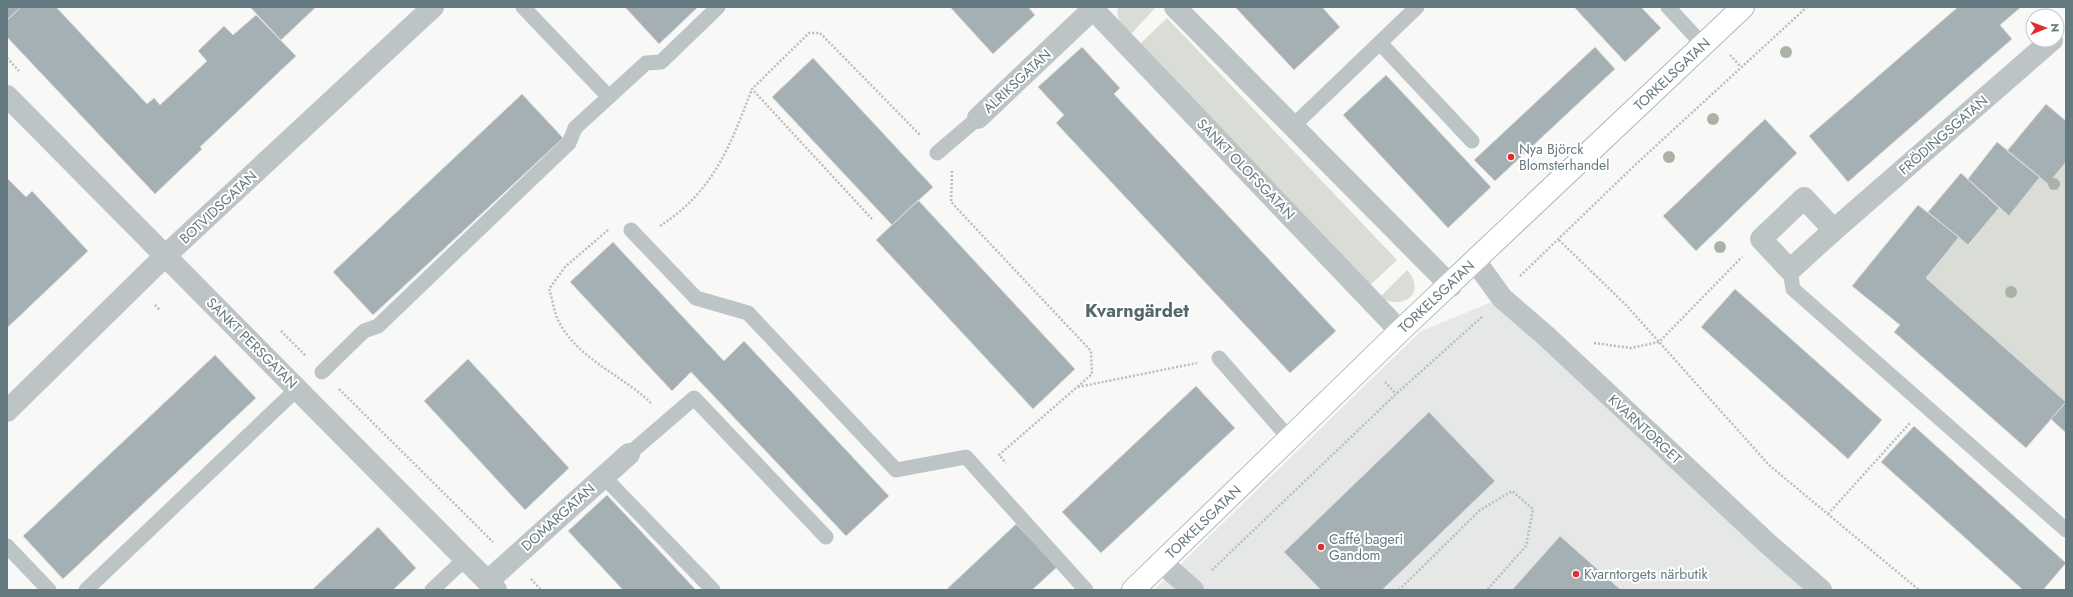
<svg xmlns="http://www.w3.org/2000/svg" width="2073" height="597" font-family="Jost,sans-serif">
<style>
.built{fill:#e6e8e7}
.green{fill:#daddd5}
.building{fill:#a4b0b3;stroke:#dad9d8}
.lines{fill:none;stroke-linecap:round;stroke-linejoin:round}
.secondary-casing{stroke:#afb8bb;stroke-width:24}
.path{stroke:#babec0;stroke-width:2.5;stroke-dasharray:2 2;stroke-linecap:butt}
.lane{stroke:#bdc4c6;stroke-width:15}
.street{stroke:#bdc4c6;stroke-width:22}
.secondary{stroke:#fff;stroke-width:22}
.tree{fill:#aab2a5}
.poi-dot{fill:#e02d2e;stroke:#fff;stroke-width:1.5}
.labels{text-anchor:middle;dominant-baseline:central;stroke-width:4;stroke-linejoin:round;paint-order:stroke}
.street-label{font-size:14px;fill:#647a80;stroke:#fff}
.poi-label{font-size:14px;fill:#647a80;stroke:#fff;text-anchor:start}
.district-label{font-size:18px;font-weight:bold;fill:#56676b;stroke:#fff}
</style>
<rect width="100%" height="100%" fill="#f8f8f6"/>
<path class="built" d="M1502,298L1821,590H1154L1421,331Z"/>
<path class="green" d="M1118,7H1156L1131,34C1123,25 1115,20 1118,7Z
M1167,18L1397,260L1368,287L1140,44Z
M2066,162V402L1926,278L1959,237L1969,245L1999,208L2009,216L2040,177L2048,184Z
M1407,270C1428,293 1402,312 1380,297Z"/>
<path class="building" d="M7,7H21L7,20Z
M21,7H56L147,104L154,98L160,105L207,61L198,51L224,26L233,35L256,15L296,56L200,147L202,149L155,194L7,37V20Z
M250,7H316L281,40Z
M625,7H698L659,44Z
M950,7H1028L1035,15L993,54Z
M1235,7H1322L1340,27L1294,70Z
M1574,7H1641L1661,28L1625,62Z
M1958,7H2021L2000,25L2012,39L1848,182L1809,136Z
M1082,47L1120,88L1114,94L1336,331L1290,373L1056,123L1064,115L1038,87Z
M1595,47L1615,69L1495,181L1474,160Z
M813,58L933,187L892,225L772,97Z
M1386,75L1491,187L1448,228L1343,115Z
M522,94L563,138L373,315L333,272Z
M2046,104L2066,121V162L2048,184L2007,151Z
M1765,119L1797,153L1696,251L1663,216Z
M1997,142L2040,177L2009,216L1968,179Z
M1961,173L1999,208L1968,245L1928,212Z
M7,178L26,197L32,191L88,251L7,328Z
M918,200L1075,369L1033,409L876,240Z
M1918,205L1959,237L1926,278L2066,402L2026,448L1894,332L1900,325L1852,286Z
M613,242L724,361L744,341L889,496L846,536L691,372L672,391L570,282Z
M1735,289L1882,420L1848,459L1701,327Z
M215,355L256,398L63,579L23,536Z
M468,359L569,468L525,510L424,401Z
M1196,386L1235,428L1101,553L1062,512Z
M2066,402V433L2051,419Z
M1429,412L1495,481L1382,590H1321L1284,552Z
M1914,426L2066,563L2043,590H2023L1881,462Z
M607,495L696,590H623L568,531Z
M1016,524L1057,567L1032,590H946Z
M378,527L416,568L393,590H312Z
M1560,536L1587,560L1621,590H1512Z"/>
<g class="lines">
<defs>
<g id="secondary">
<path id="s1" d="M1133,590L1400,331L1743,7"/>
</g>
</defs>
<use href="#secondary" class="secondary-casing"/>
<path class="path" d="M1730,55L1741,67
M7,58L19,71
M952,171L951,202L1091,351L1092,374L999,455L1006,463
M872,219L752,89L809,33H820L921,136
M660,226C714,191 730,146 752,89
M608,230L565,267L549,289C553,300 554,314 560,324C581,361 622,375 651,403
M1559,240L1626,305L1769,465L1919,590
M1520,276L1635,165L1807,7
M155,305L160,310
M281,331L306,356
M1594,343L1631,348L1659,342L1742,257
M1385,382L1396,394
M1078,387L1197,363
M339,389L493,542
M1828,514L1910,423
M1212,570L1396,394L1483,316
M531,579L541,590
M1399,590L1480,510L1512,491L1533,509L1526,546L1487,590"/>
<path class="lane" d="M523,7L609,97
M1668,7L1704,46
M1380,43L1472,141
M1292,127L1417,7
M937,153L978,118
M631,230L696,298L748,313L896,470L966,457L1086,590
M1790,270L1793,289L2066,530
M1219,358L1289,438
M322,372L364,331L378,326L569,143L575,128L646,63L661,62L718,7
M629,454L694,398L826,537
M603,476L713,590
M7,546L49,590
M86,590L297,389
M432,590L465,559"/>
<path class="street" d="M1091,7L1400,331
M1175,7L1451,286
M7,96L496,590
M978,118L1095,7
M1834,230L1804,198L1761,239L1790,270L1834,230L2052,40
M1476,262L1502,298L1546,336L1767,543L1821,590
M7,411L165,256L433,7
M1161,562L1193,590
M488,581L629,454"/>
<use href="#secondary" class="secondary"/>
</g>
<g class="tree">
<circle cx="1786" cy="52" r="6"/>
<circle cx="1713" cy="119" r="6"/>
<circle cx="1669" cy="157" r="6"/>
<circle cx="2054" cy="184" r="6"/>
<circle cx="1720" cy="247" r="6"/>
<circle cx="2011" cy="292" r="6"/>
</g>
<g class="poi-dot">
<circle cx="1511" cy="157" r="4"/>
<circle cx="1321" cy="547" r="4"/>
<circle cx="1576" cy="574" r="4"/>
</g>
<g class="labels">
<g class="street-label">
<text stroke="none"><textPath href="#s1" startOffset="746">TORKELSGATAN</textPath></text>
<text transform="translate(1017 81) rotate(-43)">ALRIKSGATAN</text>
<text transform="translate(1943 135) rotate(-41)">FRÖDINGSGATAN</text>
<text transform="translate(1246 169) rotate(46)">SANKT OLOFSGATAN</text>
<text transform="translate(218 207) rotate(-43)">BOTVIDSGATAN</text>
<text stroke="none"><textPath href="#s1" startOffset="422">TORKELSGATAN</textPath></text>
<text transform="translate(252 343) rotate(45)">SANKT PERSGATAN</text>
<text transform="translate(1645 429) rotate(43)">KVARNTORGET</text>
<text transform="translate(558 517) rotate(-42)">DOMARGATAN</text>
<text stroke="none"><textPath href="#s1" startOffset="98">TORKELSGATAN</textPath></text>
</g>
<g class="poi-label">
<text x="1519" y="149">Nya Björck<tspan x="1519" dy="16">Blomsterhandel</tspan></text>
<text x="1329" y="539">Caffé bageri<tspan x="1329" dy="16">Gandom</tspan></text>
<text x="1584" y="574">Kvarntorgets närbutik</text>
</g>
<g class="district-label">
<text x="1137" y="311">Kvarngärdet</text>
</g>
</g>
<rect width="2073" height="597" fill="none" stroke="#647a80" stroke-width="16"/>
<g transform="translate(2045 28) rotate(89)"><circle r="19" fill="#ffffff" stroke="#c1cacc"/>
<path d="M0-3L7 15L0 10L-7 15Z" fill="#e02d2e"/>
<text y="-6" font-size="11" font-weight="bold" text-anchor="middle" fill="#647a80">N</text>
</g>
</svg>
